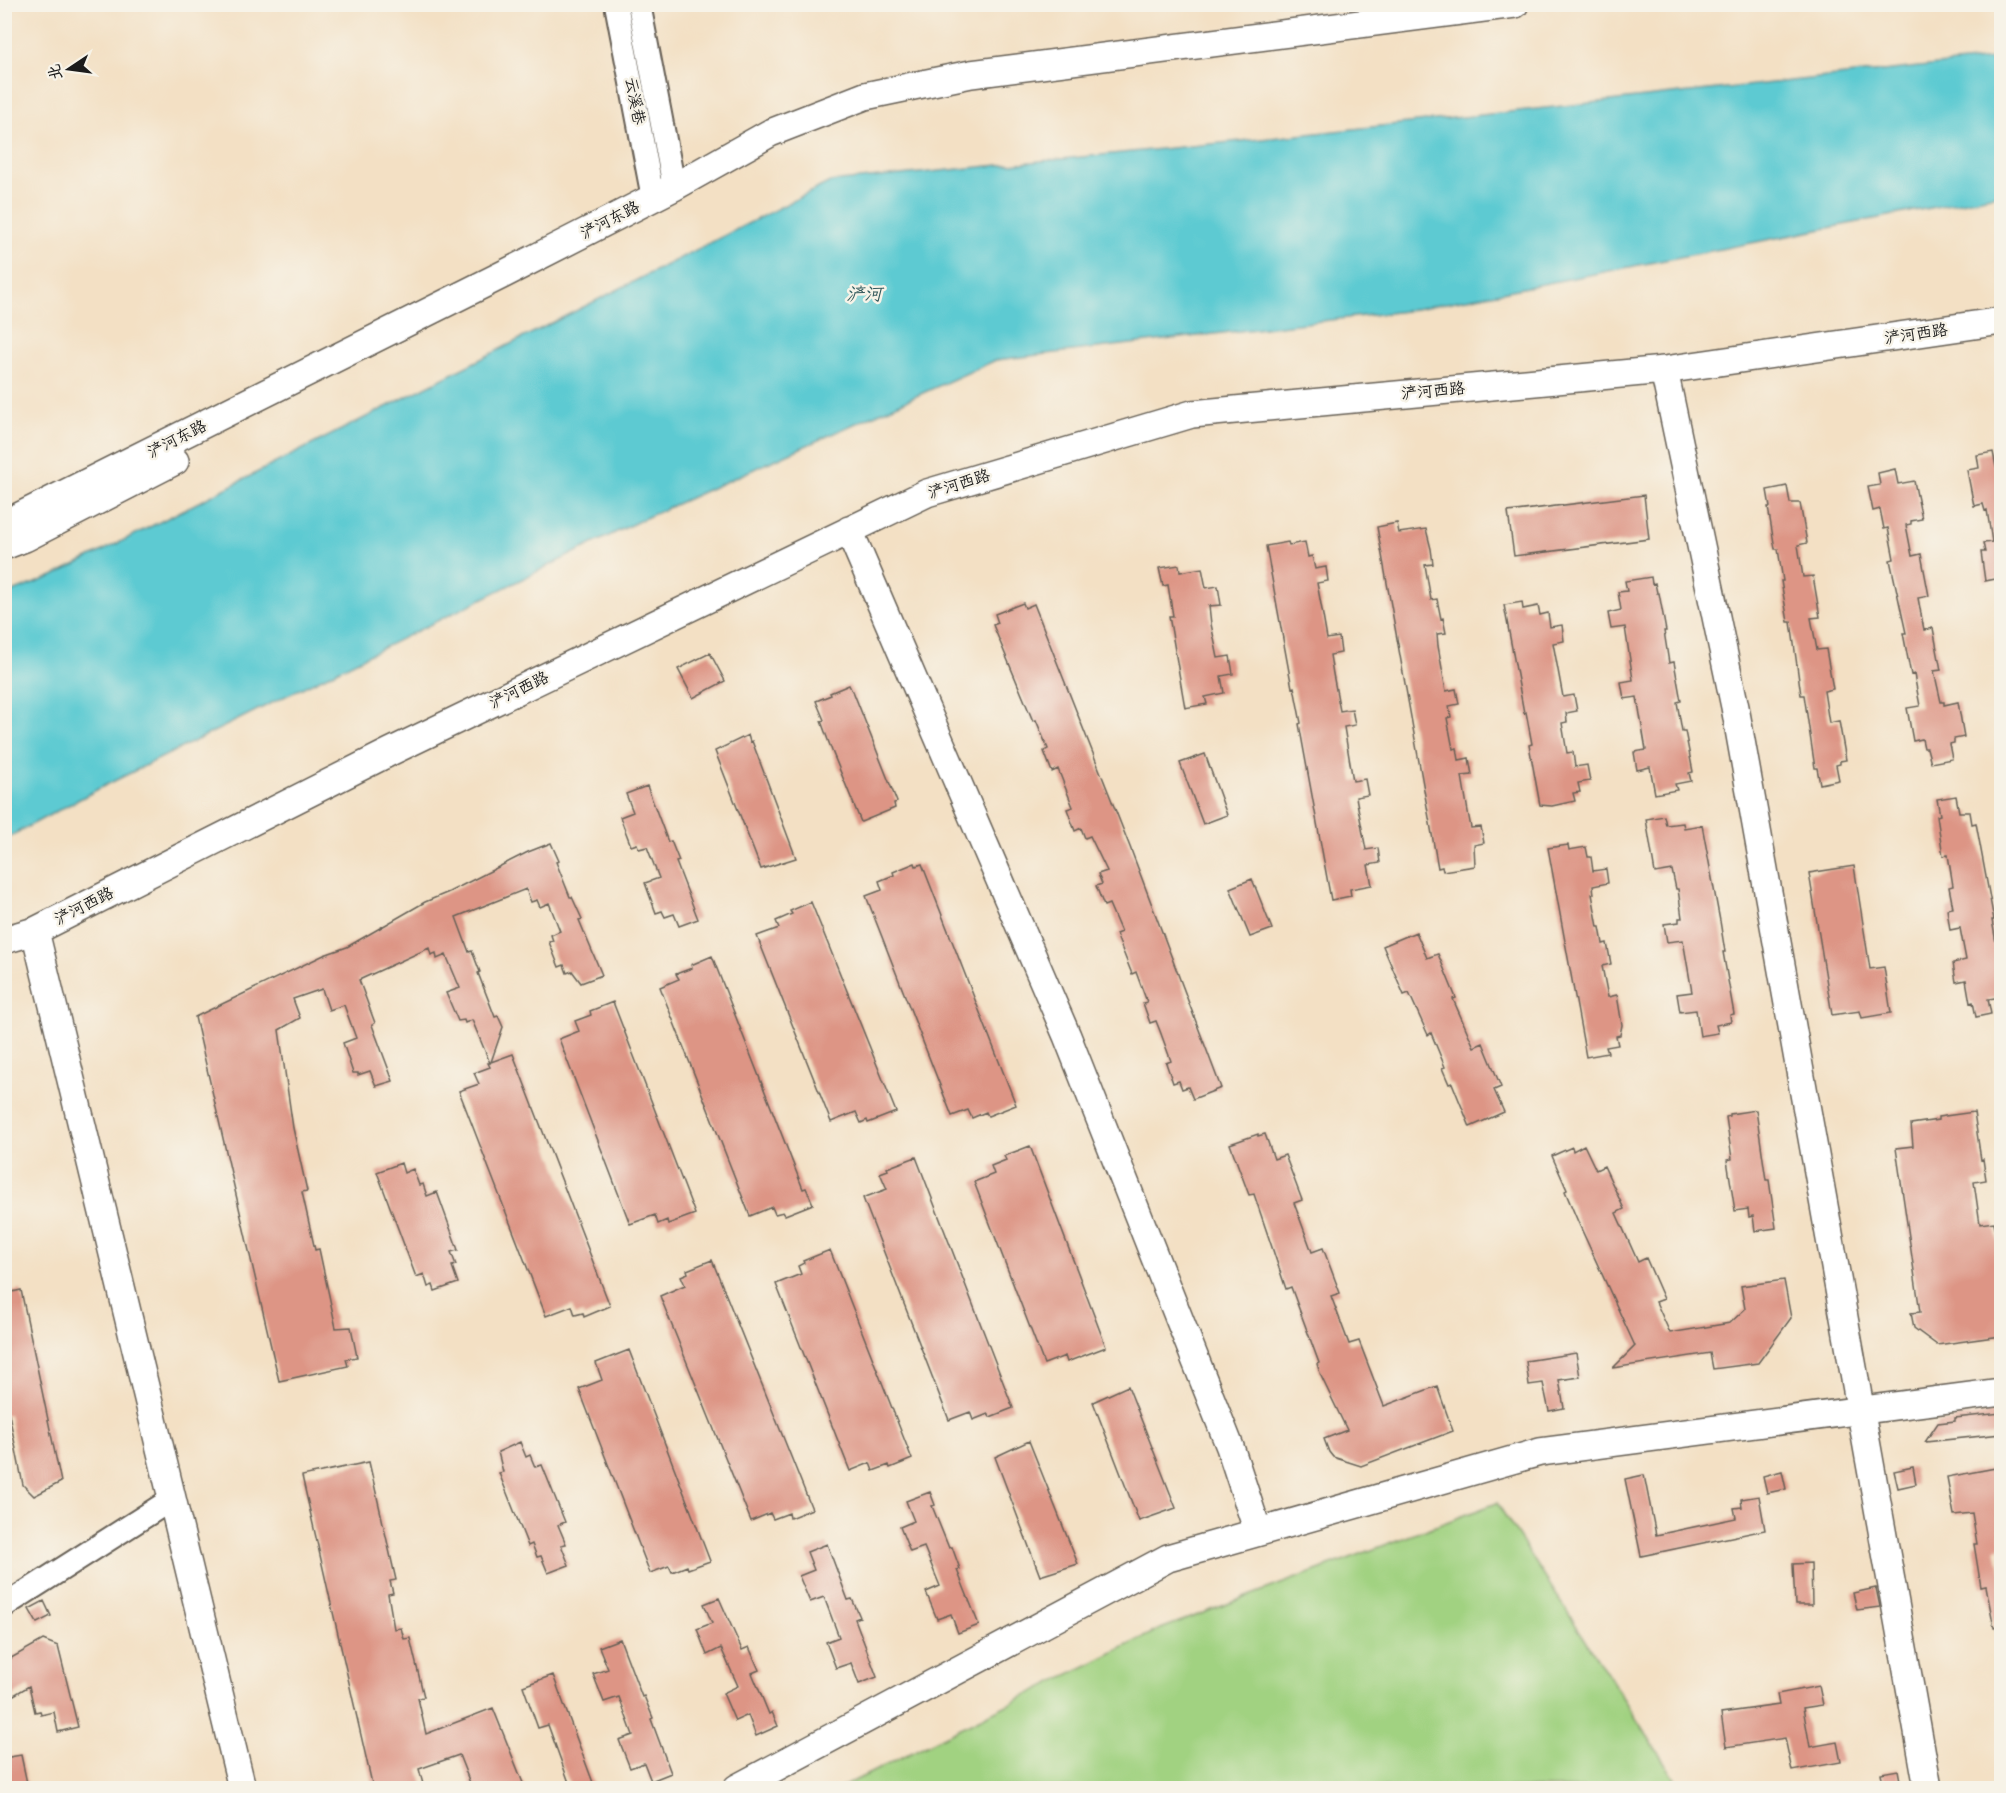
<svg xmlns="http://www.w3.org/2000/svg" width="2006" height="1793" font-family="Pangolin,'LXGW WenKai TC',sans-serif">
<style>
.green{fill:#a1d281;stroke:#5e774e;stroke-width:1.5}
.water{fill:#5dcad2;stroke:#3c7377;stroke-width:1.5}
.building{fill:#dd9585}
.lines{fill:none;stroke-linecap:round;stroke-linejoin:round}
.minor-casing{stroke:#676157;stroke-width:26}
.tertiary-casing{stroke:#676157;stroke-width:30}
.minor{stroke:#fff;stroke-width:22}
.tertiary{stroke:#fff;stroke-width:27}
.labels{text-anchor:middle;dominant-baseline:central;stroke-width:5;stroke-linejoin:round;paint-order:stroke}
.street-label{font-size:16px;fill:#1c1c1c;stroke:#f7f3e8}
.water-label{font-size:18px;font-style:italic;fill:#33595c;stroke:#f7f3e8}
</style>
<rect width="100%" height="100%" fill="#f7f3e8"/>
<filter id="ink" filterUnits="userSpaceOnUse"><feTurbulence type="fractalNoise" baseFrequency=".0167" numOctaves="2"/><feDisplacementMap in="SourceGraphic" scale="12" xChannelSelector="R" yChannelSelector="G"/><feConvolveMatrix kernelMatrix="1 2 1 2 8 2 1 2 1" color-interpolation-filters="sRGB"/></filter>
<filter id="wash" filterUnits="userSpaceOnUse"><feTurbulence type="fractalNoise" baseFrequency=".008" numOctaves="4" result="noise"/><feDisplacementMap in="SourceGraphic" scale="24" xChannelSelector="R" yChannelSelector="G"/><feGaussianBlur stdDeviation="1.35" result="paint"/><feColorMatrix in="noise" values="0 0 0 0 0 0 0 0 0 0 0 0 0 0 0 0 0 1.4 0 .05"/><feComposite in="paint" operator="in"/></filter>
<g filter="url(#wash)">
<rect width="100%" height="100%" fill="#f3e0c4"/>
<path class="green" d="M1497,1503L1681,1788H840L1158,1630Z"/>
<path class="water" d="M2001,58V194L1405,311L996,360L643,519L102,787L5,839V595L53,576L830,182L1271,138Z"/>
<g id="blocks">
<path class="building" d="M1993,452L1996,467L2001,466V578L1985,581L1981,552H1985L1983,543L1992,542L1987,510L1985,511L1983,504L1974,506L1967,470L1979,468L1977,455Z
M1895,469L1898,484L1914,481L1922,519L1911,521V524L1906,525L1912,556L1921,554L1929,596L1918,598L1924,630L1933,628L1941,670L1934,671L1941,702H1944V705L1958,702L1964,737L1954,739V743L1949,744L1952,759L1931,763L1927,748H1924L1922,739L1913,741L1907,708L1920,706L1914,674L1911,675L1903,633H1906L1890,560L1894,559L1888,528L1884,529L1880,509L1873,511L1868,487L1880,485L1878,473Z
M1787,486L1790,503H1800L1807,543L1798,545L1803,577L1813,576L1820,617L1811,618L1817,650L1826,649L1833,689L1824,691L1829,723L1839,721L1846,760L1840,761V764L1836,765L1839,780L1820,784L1817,768H1815L1804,695H1801L1791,622H1788L1781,581H1783L1778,549H1775L1768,507H1770L1767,490Z
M1644,495L1649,539L1514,556L1508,512Z
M1397,523L1399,533L1426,529L1431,549L1433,564L1425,565L1431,600L1437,599L1441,619L1443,618L1446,633L1437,634L1438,646L1446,691L1456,689L1459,704L1449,706L1451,717L1447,718L1453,749L1457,748L1459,760L1469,758L1472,775L1462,776L1468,812L1471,828L1481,827L1484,843L1474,845L1475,866L1443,871L1442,867L1438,868L1377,527Z
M1288,542L1289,545L1305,542L1308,557L1312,556L1315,569L1326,567L1328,581L1317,583L1322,610L1327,639L1339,637L1341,653L1330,655L1333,674L1340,711L1352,709L1355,725L1344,727L1353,781L1365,779L1368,795L1356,797L1366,850L1378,848L1380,863L1368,865L1372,885L1350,889L1351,896L1331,900L1299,724L1301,723L1294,687L1292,688L1266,546Z
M1179,565L1180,572L1202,568L1206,588L1218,586L1221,605L1209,606L1211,624L1218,658L1230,656L1233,674L1221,676L1224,693L1205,697L1207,704L1185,708L1169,616H1173L1168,585L1163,586L1159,568Z
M1651,577L1652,584L1655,583L1657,593H1659L1666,631H1664L1669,663L1674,662L1681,701L1677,702L1682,731H1685L1693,772L1689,773L1691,781L1675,784L1677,790L1655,794L1650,767L1637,770L1634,752L1646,750L1637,697L1624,699L1621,682L1633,680L1625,627L1611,629L1608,613L1621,610L1618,592L1627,591L1625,581Z
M1522,602L1523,609L1538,606L1540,615L1548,613L1550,627L1562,625L1564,641L1553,643L1563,697L1574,695L1577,711L1566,713L1567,722L1562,723L1567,753L1573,752L1575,767L1587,765L1590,781L1578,783L1580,792L1573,793L1575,801L1552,806L1540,805L1529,745L1532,744L1526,712L1524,713L1504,605Z
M1023,603L1025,608L1034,604L1130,847L1221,1088L1193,1099L1188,1087L1182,1089L1179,1081L1173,1083L1166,1063L1171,1061L1160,1031L1156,1021L1150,1023L1143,1003L1147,1002L1136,972L1132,974L1116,934L1121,932L1109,904L1104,906L1096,886L1102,884L1098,874L1107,871L1090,836L1085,838L1081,828L1075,831L1067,809L1073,807L1058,769L1052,772L1044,751L1048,749L1036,720L1033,721L993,625L998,623L995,614Z
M710,653L725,681L693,698L678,669Z
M849,685L852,691H853L897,802L894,803L895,808L861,822L832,751L821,721L824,720L816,701L831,695L830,693Z
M748,735L750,742L752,741L796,858L761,869L715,751Z
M1205,754L1227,815L1203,824L1180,763Z
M647,786L668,842L671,841L679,861L676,862L698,919L679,926L674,914L665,917L662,911L656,913L645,883L659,878L647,847L639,849L637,844L631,846L620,817L633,812L626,794Z
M1956,796L1959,812H1970L1972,824L1976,823L1994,920H1992L1998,954H2000L2001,962V997L1988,999L1991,1014L1976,1017L1973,1002L1970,1003L1966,980L1956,982L1953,963L1966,960L1960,928L1950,930L1947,909L1953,908L1949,887L1953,886L1948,855L1943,856L1937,816L1940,815L1937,799Z
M1664,816L1666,825L1683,823L1684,828L1702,825L1720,921L1725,952H1723L1734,1014L1730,1015L1731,1022L1716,1025L1718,1033L1700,1036L1696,1010L1680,1012L1677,994L1692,992L1683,940L1667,942L1664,924L1679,922V918H1682L1678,889H1676L1672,870L1655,873L1646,819Z
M551,843L559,861L556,862L570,897H572L582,919L579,920L602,975L581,983L572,971L567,973L564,965L559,967L549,942L553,941L551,935L560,931L549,903L540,907L537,900L531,902L526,889L456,917L469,952L472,951L480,972L478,973L495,1017L498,1016L503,1027L491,1062L513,1054L610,1306L584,1317L583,1313L575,1315L572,1306L546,1316L459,1091L479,1084L474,1073L490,1067L488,1063H490L472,1020L465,1023L464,1020L458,1021L446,993L460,988L446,955L437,959L436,953L431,955L429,948L359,980L375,1023L372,1025L393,1081L376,1086L370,1071L358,1075V1073H353L343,1043L356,1038L344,1005L329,1010L322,989L293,999L300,1018L279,1030L293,1128L307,1191L302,1192L315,1250L319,1249L336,1328L351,1327L357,1357L346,1359L348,1366L279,1381L195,1017L324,955L347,947L425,902L449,892L528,852Z
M1568,845L1569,850L1586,847L1588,857H1591L1593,871L1606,869L1608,883L1593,886L1594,894H1592L1598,927H1600L1603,944L1607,943L1611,964L1602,966L1608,997L1617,995L1622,1025L1620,1035L1616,1036L1618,1045L1606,1047L1608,1053L1586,1057L1548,848Z
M915,863L916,866L922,864L1016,1105L988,1116L986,1112L972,1118L968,1110L952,1116L866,896L882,890L879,881L894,875L893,872Z
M1854,866L1870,969L1884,967L1891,1013L1862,1018L1860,1011L1832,1015L1809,873Z
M1252,879L1272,929L1250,937L1230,888Z
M811,902L896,1112L868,1123L867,1120L861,1123L856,1112L831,1122L757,936L779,928L776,921L792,914L790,911Z
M1416,932L1427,958L1438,954L1456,998L1453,999L1474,1047L1483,1043L1501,1087L1494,1090L1504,1112L1470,1127L1452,1083L1449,1084L1442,1068L1445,1067L1431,1033L1428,1035L1409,993L1404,995L1383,946Z
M712,956L803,1189L806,1188L813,1204L785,1215L783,1212L775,1214L772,1207L750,1216L660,987L679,979L676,974L692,968L691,965Z
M613,1002L695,1214L668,1224L667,1220L658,1224L655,1215L630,1224L559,1039L579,1031L575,1021L591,1015L590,1011Z
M1756,1110L1766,1180H1769L1776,1228L1755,1231L1753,1216L1749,1217L1748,1209L1735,1211L1727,1160L1732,1159L1726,1117L1730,1116V1114Z
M1974,1112L1981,1160L1983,1159L1986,1180L1974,1182L1980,1224L1994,1222L2001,1258V1336L1937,1345L1914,1328L1911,1313L1920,1312L1896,1148L1913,1146L1911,1124L1938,1120V1117Z
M1258,1134V1136L1265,1134L1274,1159L1285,1155L1302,1200L1294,1203L1312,1252L1323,1248L1340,1293L1331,1296L1349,1344L1359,1341L1384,1406L1437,1386L1453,1431L1361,1466L1333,1457L1329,1452L1324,1439L1347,1430L1321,1376L1317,1364L1319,1363L1291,1287L1286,1289L1254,1194L1249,1195L1230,1144Z
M1584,1145L1596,1170L1604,1166L1624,1209L1616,1213L1638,1262L1646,1258L1664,1299L1656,1302L1670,1333L1730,1323L1745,1309L1741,1286L1784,1280L1791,1318L1758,1363L1713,1369L1710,1353L1613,1368L1635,1346L1579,1224L1565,1191L1567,1190L1552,1156L1572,1147L1573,1151Z
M1030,1146L1106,1347L1067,1362L1065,1356L1044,1364L974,1182L994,1174L991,1166L1006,1160L1004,1156Z
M916,1157L1013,1408L990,1417L988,1414L973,1420L970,1412L949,1420L863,1198L887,1189L880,1173L888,1170L887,1168Z
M401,1163L404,1173L413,1169L419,1185L423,1184L427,1196L437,1192L458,1250L451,1252L456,1265L452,1266L458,1283L435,1291L433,1285L428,1287L424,1274L416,1277L377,1172Z
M830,1250L912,1459L890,1468L889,1465L873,1471L870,1463L850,1471L776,1284L801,1274L798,1266L804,1263L803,1261Z
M712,1260L812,1509L790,1518L789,1513L773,1519L770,1513L751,1521L660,1296L685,1285L681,1276L688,1273L687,1270Z
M21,1290L61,1482L34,1496L23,1485L9,1414L4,1415V1294Z
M629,1350L710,1561L688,1569L687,1566L672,1572L669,1566L650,1573L579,1389L602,1380L596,1363Z
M1576,1353L1580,1377L1559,1380L1564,1408L1549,1411L1543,1383L1529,1385L1526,1361Z
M1128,1386L1176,1508L1139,1521L1093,1402Z
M2001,1413V1434L1925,1442L1938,1423L1955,1421V1418Z
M1029,1441L1078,1564L1040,1576L995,1457Z
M520,1442L526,1457L530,1455L535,1467L542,1465L565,1522L558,1525L566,1544L561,1545L569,1565L548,1573L541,1556L537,1557L532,1544L528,1546L499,1473L503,1472L498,1452Z
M369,1462L396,1580L390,1581L393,1593L388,1594L394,1629L401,1628L404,1639L410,1638L424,1697L418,1698L426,1734L493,1708L525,1788H472L459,1755L419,1769L424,1788H373L302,1476Z
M1913,1467L1916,1484L1898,1488L1894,1471Z
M2001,1467V1547L1996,1548L2001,1574V1627L1994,1628L1986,1586L1981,1587L1974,1544H1977L1972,1513L1954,1515L1947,1477Z
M1782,1471L1786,1489L1767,1493L1763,1476Z
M1644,1475L1656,1535L1736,1518L1734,1508L1742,1507L1741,1499L1759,1496L1765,1530L1641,1556L1625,1479Z
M930,1492L935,1505L932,1506L949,1548L952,1547L960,1569L957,1570L979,1625L958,1633L951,1614L937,1619L926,1592L940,1586L924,1547L910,1552L900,1527L914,1521L906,1501Z
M827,1544L848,1600L852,1599L860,1617L855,1619L877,1677L859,1684L851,1663L836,1668L826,1642L839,1637L824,1597L810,1602L799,1576L814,1570L807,1552Z
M1811,1563L1812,1605H1795L1793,1564Z
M1876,1588L1880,1607L1857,1610L1853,1593Z
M719,1598L742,1650L749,1647L759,1670L752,1673L769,1714L772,1712L778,1726L756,1736L748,1715L735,1721L723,1693L738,1686L721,1648L707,1655L697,1629L712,1623L704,1604Z
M44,1601L51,1616L37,1623L29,1609Z
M620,1639L642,1697L644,1696L653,1718L651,1719L671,1773L651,1781L644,1763L630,1768L619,1740L633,1735L619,1697L604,1702L593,1674L608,1669L599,1647Z
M43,1640L58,1646L78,1727L58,1732L54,1712L41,1715L40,1711L35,1712L29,1686L4,1701V1662Z
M553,1675L595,1788H571L548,1725L538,1728L523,1686Z
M1819,1686L1823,1705L1803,1708L1810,1747L1837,1742L1841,1762L1792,1771L1785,1738L1726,1747L1721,1713L1779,1705L1777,1694Z
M21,1755L28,1788H4V1758Z
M1898,1770L1901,1786L1884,1788L1881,1773Z"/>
</g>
</g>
<g filter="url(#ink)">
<use href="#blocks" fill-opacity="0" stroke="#676157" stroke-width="1.5"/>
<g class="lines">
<defs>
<path id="minor" d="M616,4L653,198
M639,4L674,187
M4,1606L172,1499"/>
<path id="tertiary" d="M1664,370L1735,707L1928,1788
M4,524L504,274L674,187L770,133L865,96L971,74L1515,4
M849,530L1067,1036L1230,1447L1258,1532
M4,546L25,538L175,461
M35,931L242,1788
M4,940L35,931L390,752L927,493L1192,414L1664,370L2002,321
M737,1788L1168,1558L1540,1452L2002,1392"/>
</defs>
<use href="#minor" class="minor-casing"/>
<use href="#tertiary" class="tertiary-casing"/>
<use href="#minor" class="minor"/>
<use href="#tertiary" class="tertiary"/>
</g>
</g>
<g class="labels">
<g class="street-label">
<text transform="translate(635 101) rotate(79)">云溪巷</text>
<text transform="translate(610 220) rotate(-27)">浐河东路</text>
<text transform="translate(1916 334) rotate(-8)">浐河西路</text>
<text transform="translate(1433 391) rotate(-5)">浐河西路</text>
<text transform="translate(177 439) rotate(-27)">浐河东路</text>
<text transform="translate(959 484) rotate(-17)">浐河西路</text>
<text transform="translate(519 690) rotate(-26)">浐河西路</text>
<text transform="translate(84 906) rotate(-27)">浐河西路</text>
</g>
<g class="water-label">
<text x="864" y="294">浐河</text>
</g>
</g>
<rect width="2006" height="1793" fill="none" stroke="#f7f3e8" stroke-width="24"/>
<g transform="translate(69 69) rotate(257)" stroke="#f7f3e8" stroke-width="4.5" paint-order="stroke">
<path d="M0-4.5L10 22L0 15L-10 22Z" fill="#1c1c1c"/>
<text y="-9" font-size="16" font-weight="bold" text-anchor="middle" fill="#1c1c1c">北</text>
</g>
</svg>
